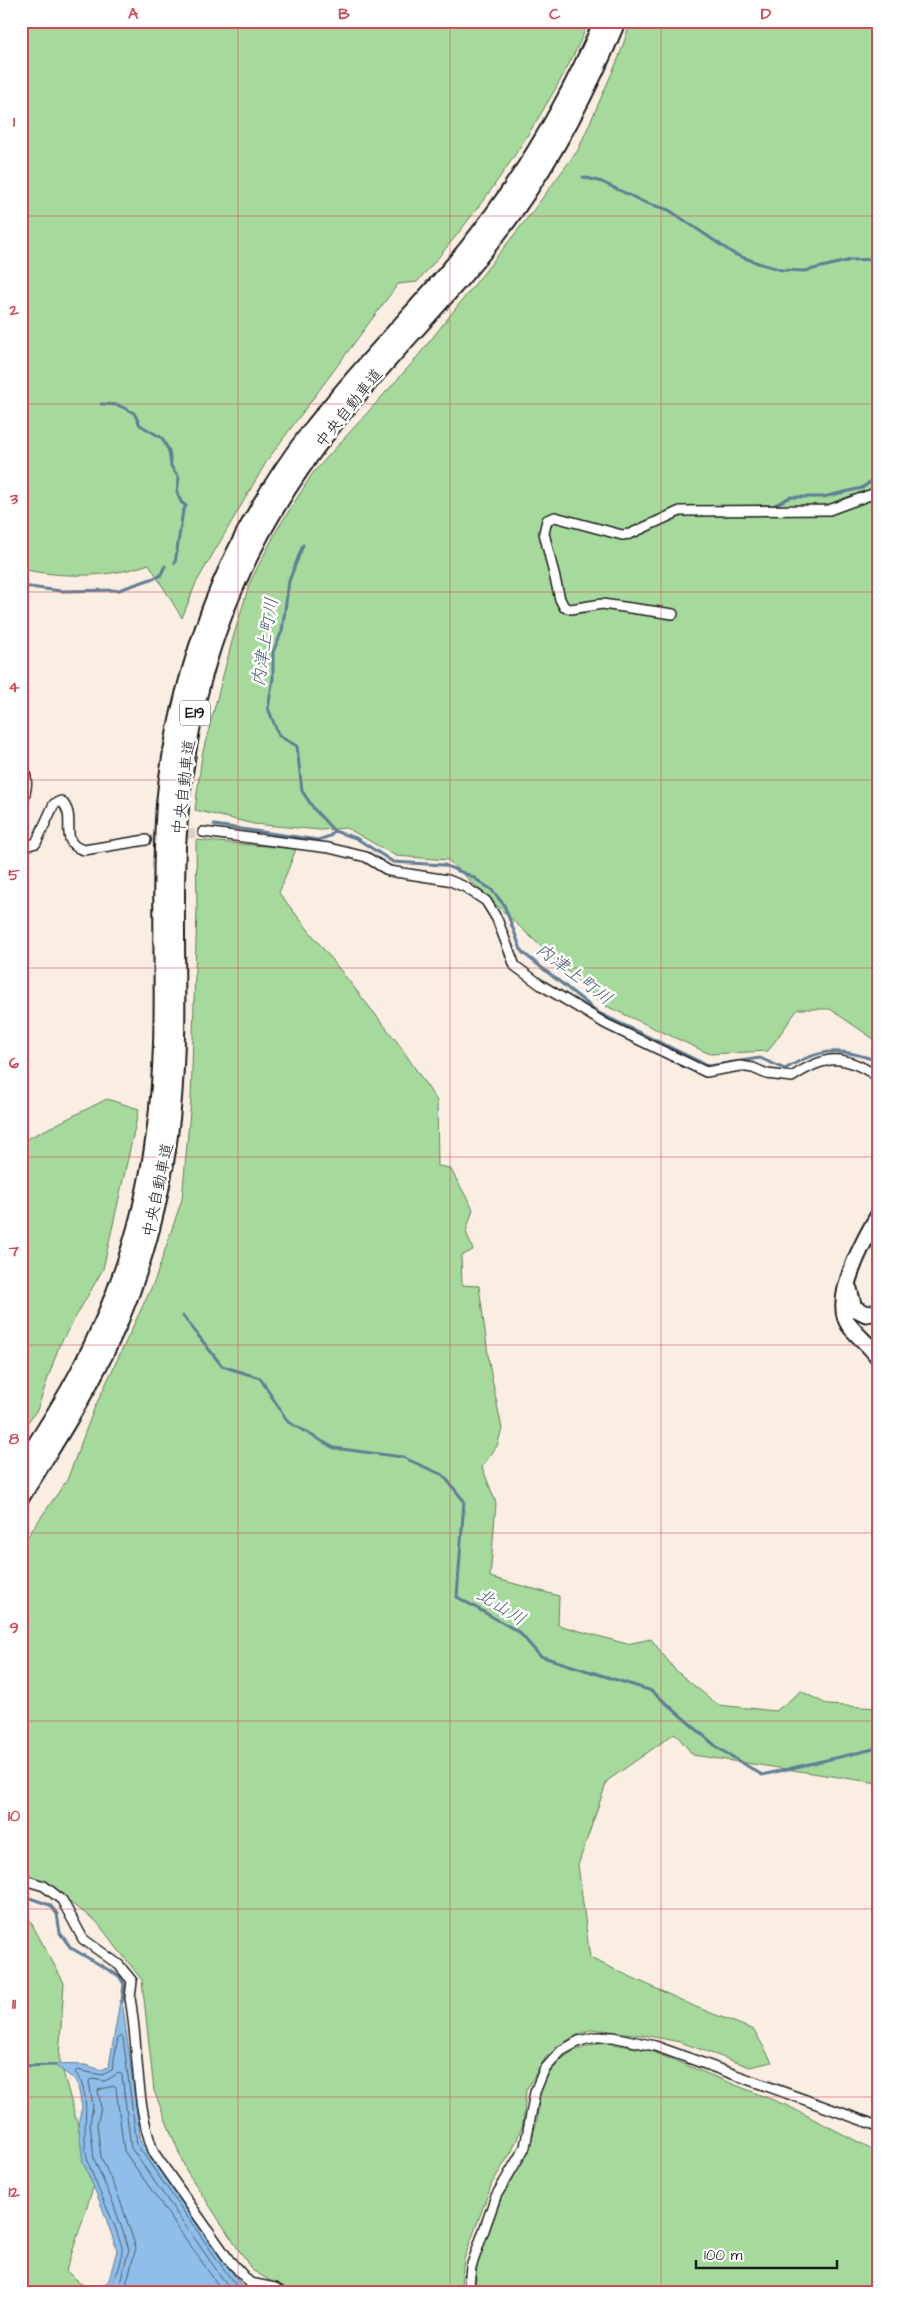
<svg xmlns="http://www.w3.org/2000/svg" width="899" height="2313" font-family="'Architects Daughter','Klee One',sans-serif">
<style>
.green{fill:#a6da9c;stroke:#617b5c}
.water{fill:#8ebee9;stroke:#607d97}
.lines{fill:none;stroke-linecap:round;stroke-linejoin:round}
.shore{stroke:#4a5d6e;stroke-width:1}
.stream{stroke:#607d97;stroke-width:3}
.minor-tunnel{stroke:#d9cec4;stroke-width:9;stroke-dasharray:9 4.5;stroke-linecap:butt}
.minor-casing{stroke:#1c1c1c;stroke-width:12}
.trunk-casing{stroke:#1c1c1c;stroke-width:19}
.motorway-casing{stroke:#1c1c1c;stroke-width:20}
.minor{stroke:#fff;stroke-width:9}
.trunk{stroke:#fff;stroke-width:15}
.motorway{stroke:#fff;stroke-width:16}
.grid{fill:none;stroke:#d1495b;stroke-width:1;stroke-opacity:0.55}
.labels{text-anchor:middle;dominant-baseline:central;stroke-width:5;stroke-linejoin:round;paint-order:stroke}
.shield{fill:#fff;stroke:#606060;stroke-width:1}
.shield-label{font-size:15px;font-weight:bold;fill:#1c1c1c}
.street-label{font-size:16px;fill:#1c1c1c;stroke:#fff}
.water-label{font-size:18px;font-style:italic;fill:#4a5d6e;stroke:#fff}
.neatline{fill:none;stroke:#d1495b;stroke-width:2}
.grid-label{font-size:16px;text-anchor:middle;font-weight:bold;fill:#d1495b}
</style>
<rect width="100%" height="100%" fill="#faeee2"/>
<filter id="ink" filterUnits="userSpaceOnUse"><feTurbulence type="fractalNoise" baseFrequency=".02" numOctaves="2"/><feDisplacementMap in="SourceGraphic" scale="10" xChannelSelector="R" yChannelSelector="G"/><feConvolveMatrix kernelMatrix="1 2 1 2 8 2 1 2 1" color-interpolation-filters="sRGB"/></filter>
<g filter="url(#ink)">
<path class="green" d="M21,21H589C579,46 566,70 553,93C514,161 469,224 417,282L398,284L268,459L196,583L182,618L149,564C109,578 63,578 21,569Z
M631,21H878V1042L830,1009H798L768,1051L710,1054L604,1005L448,860L396,856L347,828L320,830L254,824L195,810L202,755L233,638L250,582L278,528L313,473L414,361L529,216L578,150L619,57Z
M196,840L296,849L279,893L398,1043L437,1101L438,1166L450,1168L473,1209L466,1232L473,1250L461,1256L462,1285L479,1286L490,1369L502,1429L497,1446L482,1467L496,1503L490,1577L559,1596L558,1625L627,1644L651,1639L675,1670L718,1705L776,1711L801,1691L828,1705L878,1708V1783L693,1755L675,1733L607,1781L578,1865L590,1958L696,2007L754,2030L772,2062L750,2067L680,2042L649,2036L593,2029L572,2037L546,2057L526,2090L523,2124L512,2151L492,2183L464,2259L460,2292H289L252,2270L186,2170L154,2091L142,1980L96,1921L21,1868V1546L67,1480L94,1409L155,1280L182,1199L191,1100L197,910Z
M107,1099L139,1109L103,1269L59,1346L37,1410L21,1431V1142Z
M21,1904L64,1983L59,2057L94,2185L66,2271L92,2292H21Z
M602,2042L648,2050L788,2106L878,2152V2292H475L477,2261L504,2191L530,2145L537,2121L540,2092L547,2076L563,2058L573,2051Z"/>
<path class="water" d="M122,2000L141,2142L246,2292H97L109,2280L117,2250L102,2207L83,2162L78,2123L82,2107L77,2081L53,2064L85,2065L102,2070L109,2066L120,2001Z"/>
<g class="lines">
<path class="shore" d="M104,2292C115,2282 122,2265 122,2251C123,2245 118,2238 117,2232C108,2208 95,2185 88,2161C79,2131 95,2098 75,2072L77,2070L102,2075L112,2070L118,2038L120,2036L123,2038L137,2145L240,2292
M113,2292L120,2283L129,2249L113,2203L94,2159L90,2123L93,2106L89,2081L91,2079L105,2081L119,2073L122,2075L131,2148L232,2292
M124,2292L136,2248L120,2200L101,2157L97,2124L101,2108L98,2090L113,2086L116,2088L124,2151L223,2292"/>
<path class="stream" d="M583,177L602,182L646,203L669,210L734,254L761,264L782,270L805,271L851,260L878,259
M101,404L118,405L134,413L140,425L162,438L169,451L171,466L179,478L177,492L181,502L186,506L183,511L175,563
M756,506H773L790,497H823L862,488L878,476
M303,545L289,581L282,631L273,652V679L268,708L279,736L297,746L302,791L314,809L334,831L356,838L393,862L444,865L471,876L492,890L504,905L522,952L599,1013L709,1066L760,1058L785,1069C820,1048 839,1047 878,1061
M21,586L61,591L119,590L160,576L165,566
M214,825L318,840L330,836L334,831
M183,1316L222,1366L260,1378L288,1422L334,1448L402,1457L443,1475L464,1501L457,1597L519,1632L540,1656L652,1691L718,1748L762,1775L878,1748
M21,1895L50,1905L57,1914L60,1933L71,1948L119,1976L124,1984L122,2002
M21,2066L55,2065"/>
<path class="minor-tunnel" d="M146,840L203,832"/>
<defs>
<path id="minor" d="M750,21H759
M673,614L602,604L571,609L564,607L560,599L544,533L547,520L555,517L622,535L630,534L680,511L829,510L878,492
M21,765C31,780 25,793 21,809
M203,832L329,848L366,857L389,871L448,880L465,887L486,901L497,919L515,966L541,985L606,1024L706,1072L740,1066L753,1068L767,1074L792,1077C825,1055 843,1053 878,1077
M21,838L29,845L36,843L54,804L61,801C79,817 56,843 84,850L146,840
M21,1879L44,1886L62,1900L83,1939L119,1965L132,1981L130,1998C139,2048 135,2106 154,2153L229,2260L250,2283L275,2288L281,2292
M468,2292L471,2267L496,2196L525,2147L535,2092L544,2070L561,2051L579,2041L596,2037H613L655,2046L878,2126"/>
<path id="trunk" d="M878,1216C864,1240 831,1300 849,1325C858,1337 870,1345 878,1357
M849,1289L854,1308L866,1314L878,1312"/>
<path id="motorway" d="M21,1468C41,1436 62,1405 79,1372C118,1298 144,1217 155,1134C170,1025 157,914 165,804C171,738 188,671 211,608C235,546 269,485 309,433C358,369 416,312 467,249C523,179 567,104 603,21
M21,1497C44,1460 68,1423 89,1384C131,1308 158,1222 169,1135C182,1040 173,943 177,847C181,773 193,700 218,630C244,557 283,489 330,429C387,356 456,291 511,216C554,155 589,90 617,21"/>
</defs>
<use href="#minor" class="minor-casing"/>
<use href="#trunk" class="trunk-casing"/>
<use href="#motorway" class="motorway-casing"/>
<use href="#minor" class="minor"/>
<use href="#trunk" class="trunk"/>
<use href="#motorway" class="motorway"/>
</g>
</g>
<path class="grid" d="M238,21V2292M450,21V2292M661,21V2292M21,216H878M21,404H878M21,592H878M21,780H878M21,968H878M21,1157H878M21,1345H878M21,1533H878M21,1721H878M21,1909H878M21,2097H878"/>
<g class="labels">
<rect class="shield" x="180" y="700.5" width="30" height="25" rx="4"/>
<g class="shield-label">
<text x="195" y="713">E19</text>
</g>
<g class="street-label">
<text transform="translate(349 408) rotate(-51)">中央自動車道</text>
<text transform="translate(184 787) rotate(-83)">中央自動車道</text>
<text transform="translate(158 1190) rotate(-78)">中央自動車道</text>
</g>
<g class="water-label">
<text transform="translate(265 642) rotate(-81)">内津上町川</text>
<text transform="translate(574 974) rotate(37)">内津上町川</text>
<text transform="translate(501 1607) rotate(32)">北山川</text>
</g>
</g>
<rect width="899" height="2313" fill="none" stroke="#fff" stroke-width="55"/>
<path d="M696 2260v8h141v-8" fill="none" stroke="#1c1c1c" stroke-width="2.5"/>
<text x="704" y="2260" font-size="15" fill="#1c1c1c" stroke="#ffffff" stroke-width="4" paint-order="stroke">100 m</text>
<rect x="28" y="28" width="844" height="2258" class="neatline"/>
<g class="grid-label">
<text x="133" y="19">A</text>
<text x="344" y="19">B</text>
<text x="555" y="19">C</text>
<text x="766" y="19">D</text>
<text x="14" y="127">1</text>
<text x="14" y="315">2</text>
<text x="14" y="504">3</text>
<text x="14" y="692">4</text>
<text x="14" y="880">5</text>
<text x="14" y="1068">6</text>
<text x="14" y="1256">7</text>
<text x="14" y="1444">8</text>
<text x="14" y="1633">9</text>
<text x="14" y="1821">10</text>
<text x="14" y="2009">11</text>
<text x="14" y="2197">12</text>
</g>
</svg>
